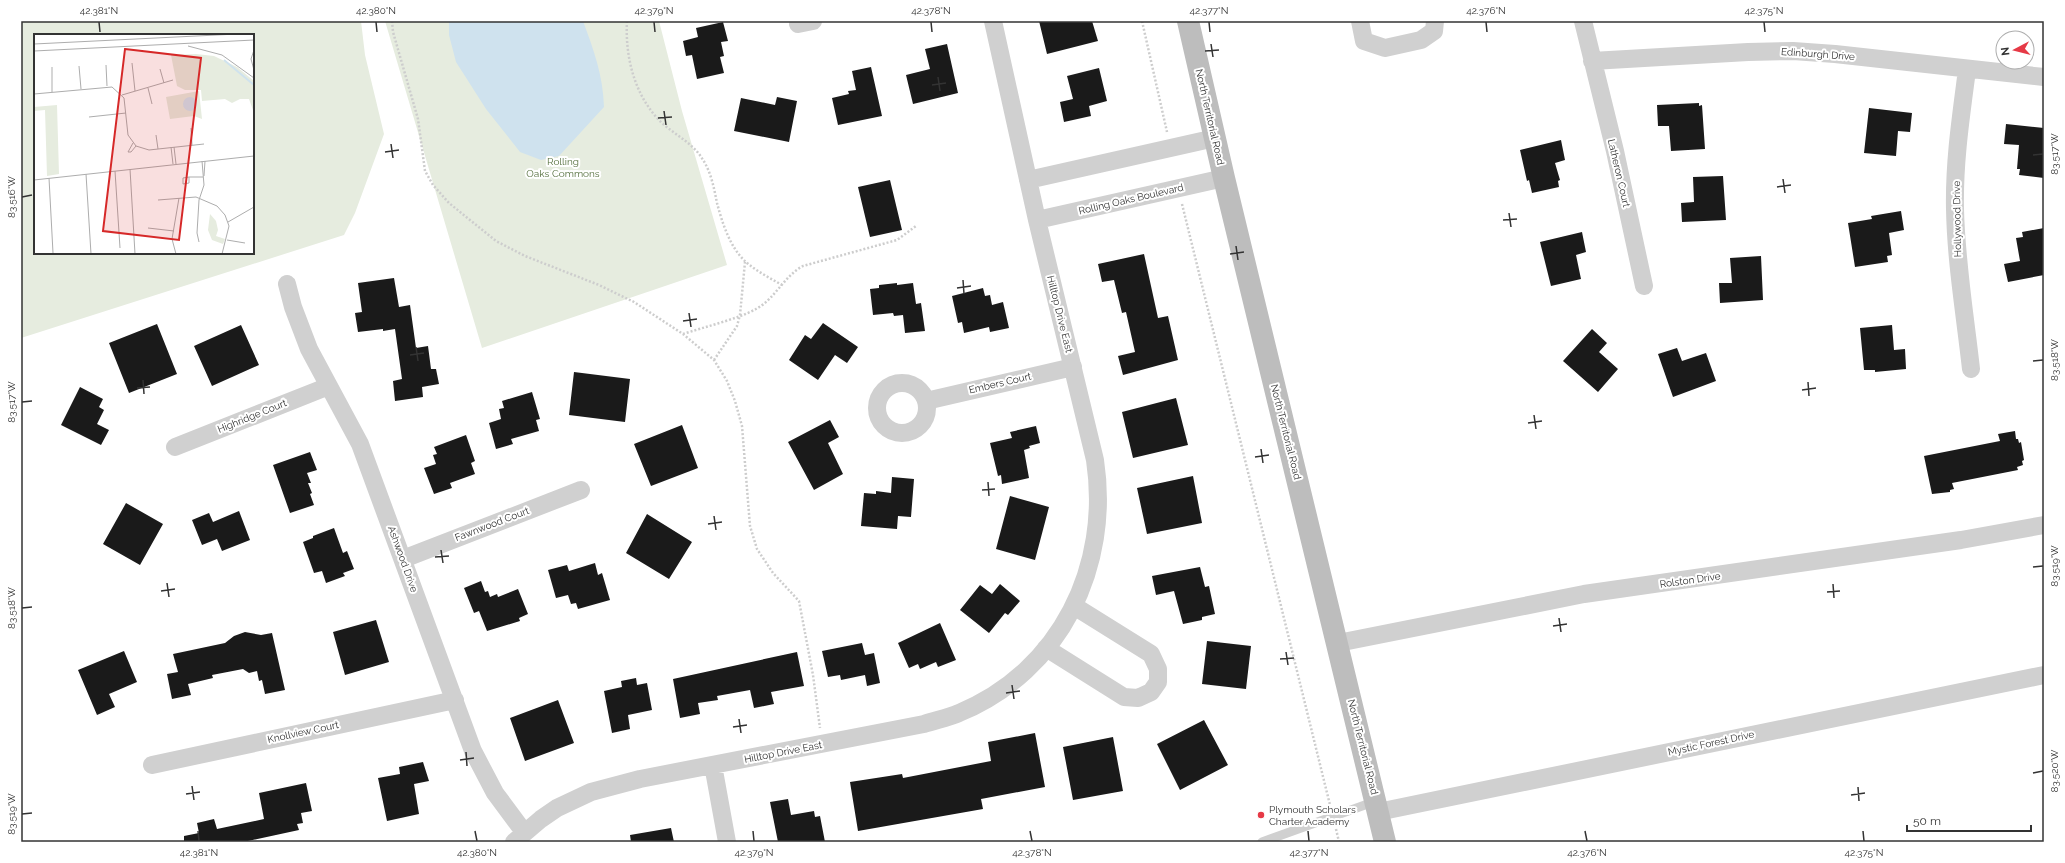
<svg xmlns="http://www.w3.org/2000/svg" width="2065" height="863" font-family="Raleway,sans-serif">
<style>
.green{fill:#e6ecdf;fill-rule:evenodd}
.water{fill:#cfe2ee}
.building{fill:#1a1a1a}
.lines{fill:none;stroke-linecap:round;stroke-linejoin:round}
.path{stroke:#cdcdcd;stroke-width:2.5;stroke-dasharray:2 2;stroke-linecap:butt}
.lane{stroke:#d0d0d0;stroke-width:9}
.street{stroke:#d0d0d0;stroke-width:18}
.secondary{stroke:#bdbdbd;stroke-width:22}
.ticks{fill:none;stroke:#333;stroke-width:1.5}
.poi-dot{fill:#e63946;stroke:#fff;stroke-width:1.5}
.labels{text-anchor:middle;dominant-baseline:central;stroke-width:4;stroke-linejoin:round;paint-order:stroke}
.street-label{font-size:10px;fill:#333;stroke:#fff}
.park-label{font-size:10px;fill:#56703f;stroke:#fff}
.poi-label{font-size:10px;fill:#333;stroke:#fff;text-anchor:start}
.inset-river{fill:none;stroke:#cfe2ee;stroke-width:2}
.inset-road{fill:none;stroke:#adadad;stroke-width:1}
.view{fill:#d62828;fill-opacity:0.15;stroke:#d62828;stroke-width:2}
.inset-edge{fill:none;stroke:#333;stroke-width:2}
.neatline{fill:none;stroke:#333;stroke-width:1.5}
.ticks-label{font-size:10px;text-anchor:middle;fill:#333}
</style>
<rect width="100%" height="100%" fill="#fff"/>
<path class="green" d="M21,21H361L365,55L384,134L355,213L344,235L21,338ZM35,35H253V253H35Z
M385,21H659L682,111L727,265L482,348Z"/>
<path class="water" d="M449,21H583C594,51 603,75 604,107L559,156L541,160L520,152L486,109L456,62L449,35Z"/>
<path class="building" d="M1039,21H1092L1098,41L1047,54Z
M723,22L728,41L721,42L724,56L720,57L724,73L697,79L692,55L686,56L683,41L698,37L696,28Z
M947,44L958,93L913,104L906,75L930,69L925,49Z
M871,67L882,116L838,125L832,98L849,94L848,91L856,90L852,71Z
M1099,68L1107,101L1089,106L1091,116L1064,122L1060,102L1073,99L1067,76Z
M777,97L797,101L789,142L734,131L741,98L775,105Z
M1699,103V106L1702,105L1705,149L1671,151L1669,126H1658L1657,105Z
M1869,108L1912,113L1910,132L1898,131L1896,156L1864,153Z
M2006,124L2044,128V178L2019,175L2020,169H2017L2019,145L2004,144Z
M1561,140L1565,160L1555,163L1560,180L1558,181L1559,187L1532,193L1529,180L1527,181L1520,150Z
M1723,176L1726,220L1682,222L1681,203L1694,202L1693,177Z
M890,180L902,230L870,237L858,187Z
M1901,211L1904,230L1889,233L1892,255L1887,256L1888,262L1855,267L1848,223L1872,219L1871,216Z
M2044,228V275L2008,282L2004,264L2020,261L2016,238L2023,237L2022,232Z
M1582,232L1586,252L1576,255L1581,279L1551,286L1540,242Z
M1144,254L1158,318L1168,316L1178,360L1123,375L1118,356L1135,352L1126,312L1122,313L1114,280L1102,282L1098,264Z
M1761,256L1763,300L1720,303L1719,283H1732L1730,258Z
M394,278L399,307L410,305L416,348L428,346L431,369H436L439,384L422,387L423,397L395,401L393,381L402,379L395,329L383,331V329L358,332L355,313L362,312L358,283Z
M897,283V285L913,283L916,304L921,303L925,331L905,333L903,315L894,316L893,313L873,315L870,289L879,288V285Z
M983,288L985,296L990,295L992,305L1003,302L1009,328L990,332L989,327L964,333L962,322L958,323L952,296Z
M823,323L858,347L847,363L835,355L818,380L789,360L805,335L811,339Z
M157,324L177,374L129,393L109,343Z
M241,325L259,365L212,386L194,346Z
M1892,325L1894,350L1905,349L1906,369L1875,372V370H1864L1860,328Z
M1592,329L1607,343L1599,352L1618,369L1598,392L1563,361Z
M1677,348L1682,361L1706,353L1716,381L1673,397L1658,354Z
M574,372L630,379L625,422L569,415Z
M80,387L103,399L99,407L104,410L97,424L109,430L101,445L61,425Z
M532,392L540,419L536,420L539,431L511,439L513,444L496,449L489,423L501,419L499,409L504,408L502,401Z
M1176,398L1188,445L1133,458L1122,412Z
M830,420L839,437L828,443L843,474L814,490L788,442Z
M682,425L698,468L651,486L634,444Z
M1036,426L1040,443L1029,446L1030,448L1024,450L1029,478L1002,484L1001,475L998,476L990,443L1012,438L1010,432Z
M2015,431L2016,439H2018L2019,443L2021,442L2024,460L2022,461L2023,465L2017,467L2018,470L1952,483L1954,489L1950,490V492L1932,494L1924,456L2000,441L1998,434Z
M466,435L475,461L471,463L475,474L450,483L452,488L434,494L424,468L436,464L433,455L437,454L434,447Z
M310,452L317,470L307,473L311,483H308L312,493L310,494L314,505L290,513L273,465Z
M1193,476L1202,523L1147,534L1137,488Z
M892,477L914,479L911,517L898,516L897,529L861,526L864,493L876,494V491L891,493Z
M1010,496L1049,507L1035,560L996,549Z
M126,503L163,524L140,565L103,544Z
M239,511L250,540L222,551L217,539L202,545L192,520L209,513L213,522Z
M647,514L692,542L669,579L626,553Z
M334,528L343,553L347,551L354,569L343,573L345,576L326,583L322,571L314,573L303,542L313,538V536Z
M595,563L598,575L602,573L610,600L578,609L576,603L571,604L568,595L556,598L548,570L567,565L569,571Z
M1200,567L1205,587L1209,586L1215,614L1202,617V620L1183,624L1174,591L1156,595L1152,576Z
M481,581L485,592L488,591L490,597L497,594L498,597L518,589L528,614L519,618L520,621L487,631L479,611L474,613L464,588Z
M1000,584L1020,601L1008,615L1005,613L989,633L960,610L980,585L992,594Z
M376,620L389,662L345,675L333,632Z
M940,623L956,660L938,667L936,662L920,669L918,664L909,668L898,643Z
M245,632L261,635L272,633L285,690L265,694L262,680L259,681L257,671L249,673L243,669L212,675L213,678L188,684L191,695L172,699L167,674L178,672L173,654L225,643L234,636Z
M1207,641L1251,646L1246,689L1202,684Z
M862,643L865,655L874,653L880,683L867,686L865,675L841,680L840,675L828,677L822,651Z
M124,651L137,682L109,694L115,707L97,715L78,670Z
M797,652L804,686L771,692L774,704L754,708L750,690L717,696L718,700L698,703L700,714L680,718L673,679Z
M636,678L637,685L647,683L652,710L628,715L630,729L612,733L604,691L622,687L621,681Z
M558,700L574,743L525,761L510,718Z
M1204,720L1228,765L1180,790L1157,744Z
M1035,733L1045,787L981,799L983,809L858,831L850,782L902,774L903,778L991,761L988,742Z
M1113,737L1123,791L1073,800L1063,747Z
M423,762L429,781L414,784L419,814L387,821L378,778L400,774L399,767Z
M306,783L312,811L301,813L303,823L297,824L299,830L243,842H184V836L199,833L197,823L214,819L217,829L264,819L259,793Z
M788,799L791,815L814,811L815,817L820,816L825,842H778L770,802Z
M671,828L674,842H631L630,835Z"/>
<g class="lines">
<path class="path" d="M392,21L393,32L418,119L425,171L433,185L449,203L496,241L525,256L599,285L634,302L683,334L714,360L727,381L735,401L742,426L750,526L757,549L773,573L799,601L813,675L820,728
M627,21C625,56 634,93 658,119C672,134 693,142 703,160C711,172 714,188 717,203C722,222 730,248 746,262C756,271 770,278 782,285
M1142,21L1167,132
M1182,204L1330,805
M683,334C704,327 738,319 756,309C775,299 784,276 803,266L897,240L916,226
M714,360L737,326L740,315L745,262
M1336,829L1339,842"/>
<path class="lane" d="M1262,842L1376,801"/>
<path class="street" d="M1360,21L1364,41L1385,48L1421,40L1434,31L1435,21
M1583,21L1615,151L1644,286
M798,24L813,21
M1592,61L1748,52L1793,51L1835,54L2044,77
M1967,70C1961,116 1954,162 1955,209C1956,262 1965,315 1971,369
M1028,180L1215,138
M1037,220L1224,178
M287,284L293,307L309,349L360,444L473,751L495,793L524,832
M877 408a25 25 0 1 1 50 0a25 25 0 1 1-50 0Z
M926,401L1073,367
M175,447L329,386
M403,559L581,490
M1338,643L1584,594L1961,540L2044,525
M1046,648L1124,697L1138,698L1151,692L1158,682V669L1151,654L1074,606
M152,765L455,700
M713,765L727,842
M1378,812L2044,675
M514,842L541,819L557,808L591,792L640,779L924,724C936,720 948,718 959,713C1061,671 1111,566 1095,460L1037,220L993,21"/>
<path class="secondary" d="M1188,21L1224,178L1385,842"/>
</g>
<path class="ticks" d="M99,22L100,32M376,22L377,32M654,22L655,32M931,22L932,32M1209,22L1210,32M1486,22L1487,32M1764,22L1765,32M1211,44L1213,57M1205,51L1219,50M938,77L940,91M932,85L946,83M664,111L666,125M658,118L672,117M391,144L393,158M385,152L399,150M2033,155L2043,154M1783,179L1785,193M1777,187L1791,185M22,197L32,195M1509,213L1511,227M1503,220L1517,219M1236,246L1238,260M1230,254L1244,252M963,280L964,294M957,288L971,286M689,313L691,327M683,321L697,319M416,347L418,361M410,355L424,353M2033,361L2043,360M143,380L144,394M1808,382L1809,396M137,388L150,387M1802,390L1816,388M22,402L32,401M1534,415L1536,429M1528,423L1542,421M1261,449L1263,463M1255,457L1269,455M988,482L989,496M982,490L995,489M714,516L716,530M708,524L722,522M441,550L443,563M435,557L449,556M2033,567L2043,566M167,583L169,597M1833,584L1834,598M161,591L175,589M1827,592L1840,591M22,608L32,607M1559,618L1561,632M1553,626L1567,624M1286,652L1288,665M1280,659L1294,658M1012,685L1014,699M1006,693L1020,691M739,719L741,733M733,727L747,725M466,752L467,766M460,760L474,758M2033,773L2043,771M192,786L194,800M1858,787L1859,801M186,794L200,792M1851,795L1865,793M22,814L32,813M198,831L199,841M475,831L477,841M753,831L754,841M1030,831L1032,841M1308,831L1309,841M1585,831L1587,841M1863,831L1864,841"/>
<circle class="poi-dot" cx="1261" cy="815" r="4"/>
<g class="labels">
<g class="street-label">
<text transform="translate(1818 54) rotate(4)">Edinburgh Drive</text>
<text transform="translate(1210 117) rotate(77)">North Territorial Road</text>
<text transform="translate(1619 173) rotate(77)">Latheron Court</text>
<text transform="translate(1131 199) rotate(-13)">Rolling Oaks Boulevard</text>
<text transform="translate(1957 219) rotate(-91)">Hollywood Drive</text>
<text transform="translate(1060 314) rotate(76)">Hilltop Drive East</text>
<text transform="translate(1000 383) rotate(-13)">Embers Court</text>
<text transform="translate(252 416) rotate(-22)">Highridge Court</text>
<text transform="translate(1286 432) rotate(76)">North Territorial Road</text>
<text transform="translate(492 524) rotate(-21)">Fawnwood Court</text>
<text transform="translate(403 559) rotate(70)">Ashwood Drive</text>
<text transform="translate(1690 580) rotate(-8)">Rolston Drive</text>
<text transform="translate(303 732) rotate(-12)">Knollview Court</text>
<text transform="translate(1711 743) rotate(-12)">Mystic Forest Drive</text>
<text transform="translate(1363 747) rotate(76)">North Territorial Road</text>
<text transform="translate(783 752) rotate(-11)">Hilltop Drive East</text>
</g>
<g class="park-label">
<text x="563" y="161">Rolling<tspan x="563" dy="12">Oaks Commons</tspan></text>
</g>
<g class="poi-label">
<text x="1269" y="809">Plymouth Scholars<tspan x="1269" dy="12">Charter Academy</tspan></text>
</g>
</g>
<g transform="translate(34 34)">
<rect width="220" height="220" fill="#fff"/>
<path d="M162,20L180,22L203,33L220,47V79L215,65H206L198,69L191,65L168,67L167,56H151L143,52L137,21ZM165,57L168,85L160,82L136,85L132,63ZM23,71L25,140L13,142L11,76L0,77V73ZM176,180L182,187L184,196L182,202L191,205L189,210L178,206L174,196Z" fill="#e6ecdf"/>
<path d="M149 70a7 7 0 1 1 14 0a7 7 0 1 1-14 0Z" fill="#cfe2ee"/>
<path class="inset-river" d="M190,26L220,51"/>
<path class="inset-road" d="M0,10L203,0M154,12L188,21L220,44M220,16L217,25L220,36M0,17L220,6M98,29L101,57M72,31L73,52M45,32L47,55M126,35L130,49M114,54L118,70M18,58V33M0,60L78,53L90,64L94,101L102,112L115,116L170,110M88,61L139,46M55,83L92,79M157,94L158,111M122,101L124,115M99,109L94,118H97L102,112M137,113L139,130M140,113L142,130M96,135L101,220M81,137L86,214M52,140L57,220M170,142L171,127M155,143V149L149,150V144L155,143H169M15,144L19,219M0,146L220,122M124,166L162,163L183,172L191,181L195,192L188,220M194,188L220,173M114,194L140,197M193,206L211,209M165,208L163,199L165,166L170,151L168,127M142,220L138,205L145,164"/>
<path class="view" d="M91,15L167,24L145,206L69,197Z"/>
<rect width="220" height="220" class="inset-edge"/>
</g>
<rect width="2065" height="863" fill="none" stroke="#ffffff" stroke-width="44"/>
<g transform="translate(2015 50) rotate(263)"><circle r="19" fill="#ffffff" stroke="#adadad"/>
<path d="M0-3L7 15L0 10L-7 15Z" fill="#e63946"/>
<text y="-6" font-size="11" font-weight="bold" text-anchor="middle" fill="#333333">N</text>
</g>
<path d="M1907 825v6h124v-6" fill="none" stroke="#333333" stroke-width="2"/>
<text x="1913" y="825" font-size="12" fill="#333333" stroke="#ffffff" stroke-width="3" paint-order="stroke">50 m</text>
<rect x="22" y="22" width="2021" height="819" class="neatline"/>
<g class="ticks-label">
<text x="99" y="14">42.381°N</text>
<text x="376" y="14">42.380°N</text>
<text x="654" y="14">42.379°N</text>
<text x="931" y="14">42.378°N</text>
<text x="1209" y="14">42.377°N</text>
<text x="1486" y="14">42.376°N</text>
<text x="1764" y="14">42.375°N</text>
<text transform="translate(2054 154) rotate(-90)" y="4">83.517°W</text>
<text transform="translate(11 197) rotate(-90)" y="4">83.516°W</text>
<text transform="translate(2054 360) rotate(-90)" y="4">83.518°W</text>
<text transform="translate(11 402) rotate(-90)" y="4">83.517°W</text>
<text transform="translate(2054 566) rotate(-90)" y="4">83.519°W</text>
<text transform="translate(11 608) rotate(-90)" y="4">83.518°W</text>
<text transform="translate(2054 771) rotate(-90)" y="4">83.520°W</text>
<text transform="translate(11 814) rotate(-90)" y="4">83.519°W</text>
<text x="199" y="856">42.381°N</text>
<text x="477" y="856">42.380°N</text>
<text x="754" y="856">42.379°N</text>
<text x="1032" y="856">42.378°N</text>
<text x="1309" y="856">42.377°N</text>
<text x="1587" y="856">42.376°N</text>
<text x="1864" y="856">42.375°N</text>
</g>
</svg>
